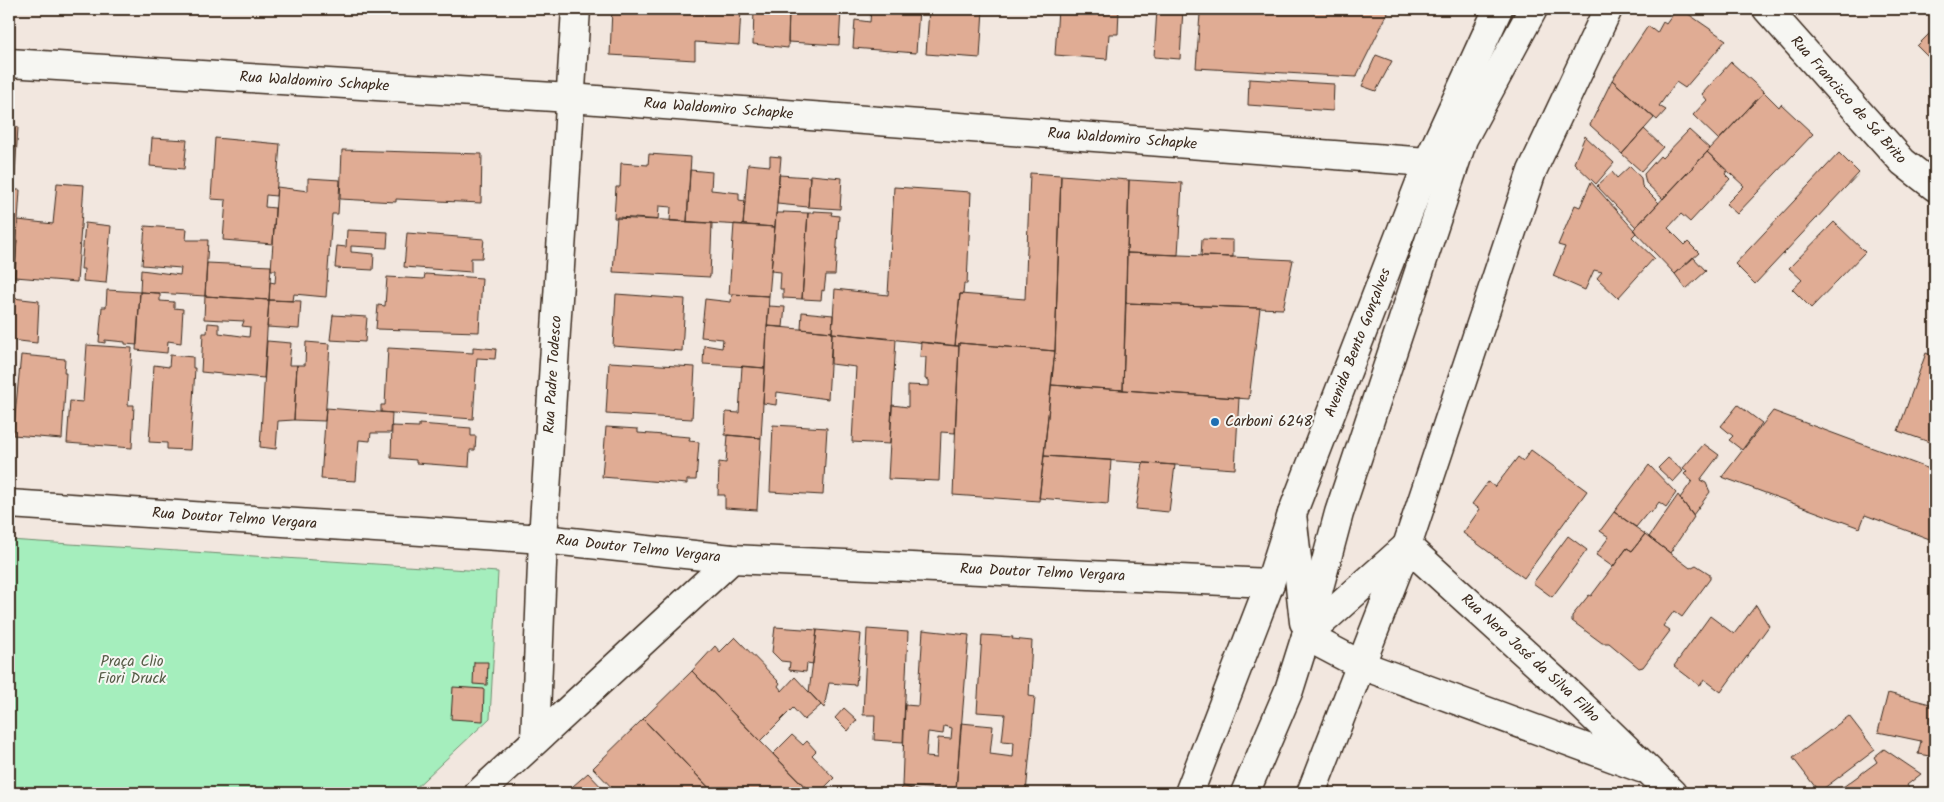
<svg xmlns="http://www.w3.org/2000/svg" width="1944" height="802" font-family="Kalam,sans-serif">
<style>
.green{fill:#a5eebd;stroke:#708c6e}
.building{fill:#e0ac94;stroke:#3b2a1e;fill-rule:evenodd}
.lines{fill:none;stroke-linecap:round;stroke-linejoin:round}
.minor-casing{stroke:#3b2a1e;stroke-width:31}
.major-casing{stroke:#3b2a1e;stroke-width:31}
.minor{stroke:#f6f6f2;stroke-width:28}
.major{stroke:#f6f6f2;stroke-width:28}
.poi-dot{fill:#1f6fb2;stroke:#f6f6f2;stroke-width:2}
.labels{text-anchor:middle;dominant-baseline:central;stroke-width:4;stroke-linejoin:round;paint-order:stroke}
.street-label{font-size:15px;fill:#3b2a1e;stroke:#f6f6f2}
.poi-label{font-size:15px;fill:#3b2a1e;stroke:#f6f6f2;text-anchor:start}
.park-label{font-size:15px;fill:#565b46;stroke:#f6f6f2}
</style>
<rect width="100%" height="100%" fill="#f2e7df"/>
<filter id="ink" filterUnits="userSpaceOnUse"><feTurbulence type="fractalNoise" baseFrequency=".02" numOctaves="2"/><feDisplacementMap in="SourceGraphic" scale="10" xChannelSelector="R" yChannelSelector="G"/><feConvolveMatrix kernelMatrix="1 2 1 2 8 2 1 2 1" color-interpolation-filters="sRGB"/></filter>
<g filter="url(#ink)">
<path class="green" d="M9,540L498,572L490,718L410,793H9Z"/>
<path class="building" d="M612,9H741L739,45L695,42V60L610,55Z
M754,9H789L788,48L753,44Z
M789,9H841L839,45L788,42Z
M871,9H919L916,53L853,48L855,20L870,22Z
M929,9H983L980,58L926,54Z
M1058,9H1119L1118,34H1109L1107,59L1055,55Z
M1157,9H1183L1180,59L1154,57Z
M1183,9H1390L1356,77L1196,68L1200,14L1183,13Z
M1677,9H1681L1726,40L1685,88L1676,82L1659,106L1666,110L1657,120L1612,80L1648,26L1657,33L1663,22L1666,24Z
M1923,9H1935V21Z
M1935,28V64L1917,46Z
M1376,55L1392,61L1376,91L1362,86Z
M1731,62L1764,92L1719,140L1693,115L1707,100L1702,94Z
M1249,79L1334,84L1333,111L1248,105Z
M1612,80L1654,118L1622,154L1590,125Z
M1764,92L1779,107L1781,104L1813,134L1737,214L1726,204L1744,186L1707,152Z
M9,126L18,127L14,190H20L14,284H9Z
M1644,129L1663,147L1641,171L1622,154Z
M1689,130L1710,149L1663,199L1646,183L1644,174L1660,156L1662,158Z
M1585,136L1614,163L1596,184L1574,163Z
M152,138L187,140L184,169L150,166Z
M215,138L280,144L276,196L266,195L265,207L275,208L273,244L223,240L226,200L211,199Z
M342,150L482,154L481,203L396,199V202L340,199Z
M1707,152L1727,171L1725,174L1730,179L1690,222L1681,214L1668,228L1685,245L1688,242L1699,253L1675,274L1633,230Z
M1839,153L1859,173L1755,284L1735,264Z
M649,154L691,157L687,222L670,221L671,207L659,206L658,220L614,218L616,187H620L621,163L648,165Z
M770,156L781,157L775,227L743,225L748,164L770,166Z
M1630,166L1641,178L1642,186L1659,203L1636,227L1597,186L1612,172L1617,178Z
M690,170L712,172L711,190L739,193V200L745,201L743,225L687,222Z
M1030,173L1061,175L1055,351L959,343V346H955L960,294L1025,299Z
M779,175L810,177L808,207L777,204Z
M810,175L842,178L840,209L808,207Z
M1061,175L1129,180L1123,390L1051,385L1055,351Z
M308,178L340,180L338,214H332L326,297L294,294L293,301L269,300L270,282L275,283L276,270H271L277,187L308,191Z
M1129,180L1182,183L1178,255L1127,253Z
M1591,182L1634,230L1636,233L1632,237L1654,258L1618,298L1597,278L1602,272L1594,270L1585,290L1553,276L1565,247L1558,245L1575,205L1580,207Z
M57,183L84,185L77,282L15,277L18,220L53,224Z
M894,187L971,192L967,284H964L963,294H960L955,346L832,333L835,289L888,295Z
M813,211L832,212L831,215L839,216L835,275H826L824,291L822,290L821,300L802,299L808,213H813Z
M783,212L808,213L802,299L783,298V289H780L781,272L771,271L776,213H784Z
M617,217L712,223L710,277L613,272Z
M1834,222L1865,252L1811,308L1792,289L1802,280L1789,268Z
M85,223L111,226L106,283L83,281L84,269H81Z
M734,224L775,227L769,296L729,294Z
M145,226L187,229L186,240H208L205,296L140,292L141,270L180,275L181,268L142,265Z
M347,230L388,232L387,248L351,246V252L374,254L373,270L335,268L337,246L346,247Z
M407,233L484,239L482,258H471V272L404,267Z
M1202,239L1233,240V257L1201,256Z
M1127,253L1233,257L1293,260L1283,309L1126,303Z
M1693,257L1706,271L1686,289L1675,274Z
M207,263L271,266L269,300L205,296Z
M425,274L482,278L479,332L376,329L378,305L385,306L387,277L424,279Z
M9,284H14L12,318L9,317Z
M107,290L140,292L137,345L125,344V342L105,340V343L99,342L102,307H106Z
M140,292L160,293V301L174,302V308L183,309L181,343L168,341L167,353L136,350Z
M616,294L685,299L682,351L613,346Z
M732,294L769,296L765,368L703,364L704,345L722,348L723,339L701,337L705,299L731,302Z
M205,296L269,300L264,378L201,372L203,333H207L208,323L219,324V333L249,337L250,327L242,326L244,321L204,319Z
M13,298L39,301L37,343L10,340Z
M269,300L301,301L299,329L267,327Z
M1126,303L1260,308L1249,399L1123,390Z
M769,306L785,307L783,327L767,326Z
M802,312L833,315L832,332L801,329Z
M333,315L367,317L365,342L330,340Z
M767,326L832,332L828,399L777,392L776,405L763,403Z
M832,333L896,339L890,444L852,442L856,367L831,364Z
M267,341L291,343L289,365H297L294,420L278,421L276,449L260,447Z
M306,342L330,344L325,421L294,420L297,365H305Z
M921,342L959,346L955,433L941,432L939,481L888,479L892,405L908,407V385L929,386V380L925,379L926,357H920Z
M959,343L1055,351L1039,501L953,495Z
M87,345L132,348L128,405H134L132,448L67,443L70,401L83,402Z
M473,347L496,349L495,359L477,358L473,419L381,412V405H385L388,348L473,353Z
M1926,353L1935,357V444L1898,431Z
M21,355L65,359L64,373H66L62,439L13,435Z
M170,355L193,357V368H195L190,450L167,449V443L149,442L154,365L169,367Z
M609,362L695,367L692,419L606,414Z
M742,366L765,368L761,438L725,435L726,412L739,413Z
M1051,385L1239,398L1235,469L1044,456Z
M1738,405L1762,423L1742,450L1729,440L1733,436L1721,426Z
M326,408L392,413L391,433H371L370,441L359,440L356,481L321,479Z
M1773,411L1935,471V541L1865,515L1860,528L1722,477Z
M419,424L471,428V436H476L475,450H470L469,467L416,463V460L391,458L392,426L419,427Z
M773,425L827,428L823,495L770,492Z
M606,427L638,429V433L690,437L689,441L699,442L696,480H687V484L602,477Z
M728,435L761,438L757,510L725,508V495H718L719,462L726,463Z
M1704,444L1719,455L1700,480L1706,483L1710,492L1693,515L1680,498L1692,481L1684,474L1687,471L1683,468Z
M1531,450L1587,491L1524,578L1463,533L1480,509L1472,504L1488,482L1495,487L1518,457L1523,461Z
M1935,451V471L1929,469Z
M1044,456L1111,460L1108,504L1039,498Z
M1668,458L1683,471L1673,482L1658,468Z
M1143,463L1175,465L1169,512L1136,509Z
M1649,465L1676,493L1666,507L1659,502L1651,513L1649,511L1636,527L1614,512Z
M1678,495L1694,517L1670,553L1649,537Z
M1614,512L1645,534L1632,551L1627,548L1613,567L1596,555L1609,537L1600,531Z
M1645,534L1690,568L1696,565L1710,574V579L1682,617L1674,611L1663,626L1670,631L1643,667L1639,668L1609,643H1602L1572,621V616L1589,595L1591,596L1627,548L1632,551Z
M1568,536L1587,550L1552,597L1533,583Z
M1756,605L1769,626L1721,692L1704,679L1700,686L1674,666L1710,616L1734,634Z
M775,627L817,630L813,664L807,663L806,672L789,670L790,662L781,661L772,652Z
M867,629L908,632L903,742L874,740L875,715H863Z
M817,630L861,634L856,685L829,683L824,708L809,692Z
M923,630L969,635L956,790L902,786L905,705L918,706ZM944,726L952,728L951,739L938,738L937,758L926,757L928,732L943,734Z
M982,635L1013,637L1012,639L1032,641L1029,696L1035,697L1026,793L956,790L961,723L993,726L990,754L1013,757L1014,742L1002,741L1005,714L977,712Z
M735,637L780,683L778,686L782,691L795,677L821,705L804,720L793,708L760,741L692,671L715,646L720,652Z
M474,662H488L487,685L473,684Z
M692,671L760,741L811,793H714L643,719Z
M453,687L484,689L483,721L451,719Z
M1888,693L1934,705L1935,700V757L1918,754L1921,741L1878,732Z
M844,708L857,720L848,731L835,718Z
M1849,716L1875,750L1819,792L1793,758Z
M643,719L714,793H617L593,768Z
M792,735L803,745L807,741L816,751L812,755L834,778L819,793H811L773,754Z
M1884,749L1921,774L1907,785L1910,790L1905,793H1835L1877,762L1874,757Z
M588,773L607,793H565Z
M902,786L925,793H900Z
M959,790L1009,793H958Z"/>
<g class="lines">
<defs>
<g id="minor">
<path id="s1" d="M1767,9L1903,162L1935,187"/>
<path id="s2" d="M9,63L570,98L1428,162"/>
<path id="s3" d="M9,504L543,539L732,559L1270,583"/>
<path d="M1292,514L1304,622"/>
<path id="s4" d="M1306,636L1407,546L1571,695L1672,793"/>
<path d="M1306,636L1361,665L1641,768"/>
<path id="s5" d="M535,740L543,539L576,9"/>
<path d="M479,793L732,559"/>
<path d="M1245,793L1289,690L1306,636L1339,513L1463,139L1533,9"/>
</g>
<g id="major">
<path id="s6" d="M1189,793L1270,583L1292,514L1428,162L1498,9"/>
<path d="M1311,793L1407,546L1532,171L1608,9"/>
</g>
</defs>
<use href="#minor" class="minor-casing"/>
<use href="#major" class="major-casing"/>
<use href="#minor" class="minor"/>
<use href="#major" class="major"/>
</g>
</g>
<circle class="poi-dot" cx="1215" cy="422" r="5"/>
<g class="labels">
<g class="street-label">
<text stroke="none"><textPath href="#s2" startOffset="306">Rua Waldomiro Schapke</textPath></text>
<text stroke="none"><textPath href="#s1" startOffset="122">Rua Francisco de Sá Brito</textPath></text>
<text stroke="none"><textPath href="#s2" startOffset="711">Rua Waldomiro Schapke</textPath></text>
<text stroke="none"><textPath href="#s2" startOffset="1116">Rua Waldomiro Schapke</textPath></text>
<text stroke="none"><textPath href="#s6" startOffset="481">Avenida Bento Gonçalves</textPath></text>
<text stroke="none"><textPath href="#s5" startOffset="366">Rua Padre Todesco</textPath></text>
<text stroke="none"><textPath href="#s3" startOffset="226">Rua Doutor Telmo Vergara</textPath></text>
<text stroke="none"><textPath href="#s3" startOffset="631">Rua Doutor Telmo Vergara</textPath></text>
<text stroke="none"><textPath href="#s3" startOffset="1036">Rua Doutor Telmo Vergara</textPath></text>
<text stroke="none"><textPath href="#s4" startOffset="302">Rua Nero José da Silva Filho</textPath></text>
</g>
<g class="poi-label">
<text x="1225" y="422">Carboni 6248</text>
</g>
<g class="park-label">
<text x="132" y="662">Praça Clio<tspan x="132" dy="17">Fiori Druck</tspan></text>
</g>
</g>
<rect width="1944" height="802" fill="none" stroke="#f6f6f2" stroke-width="30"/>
<rect x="15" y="15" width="1914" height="772" fill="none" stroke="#3b2a1e" stroke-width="2" filter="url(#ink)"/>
</svg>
